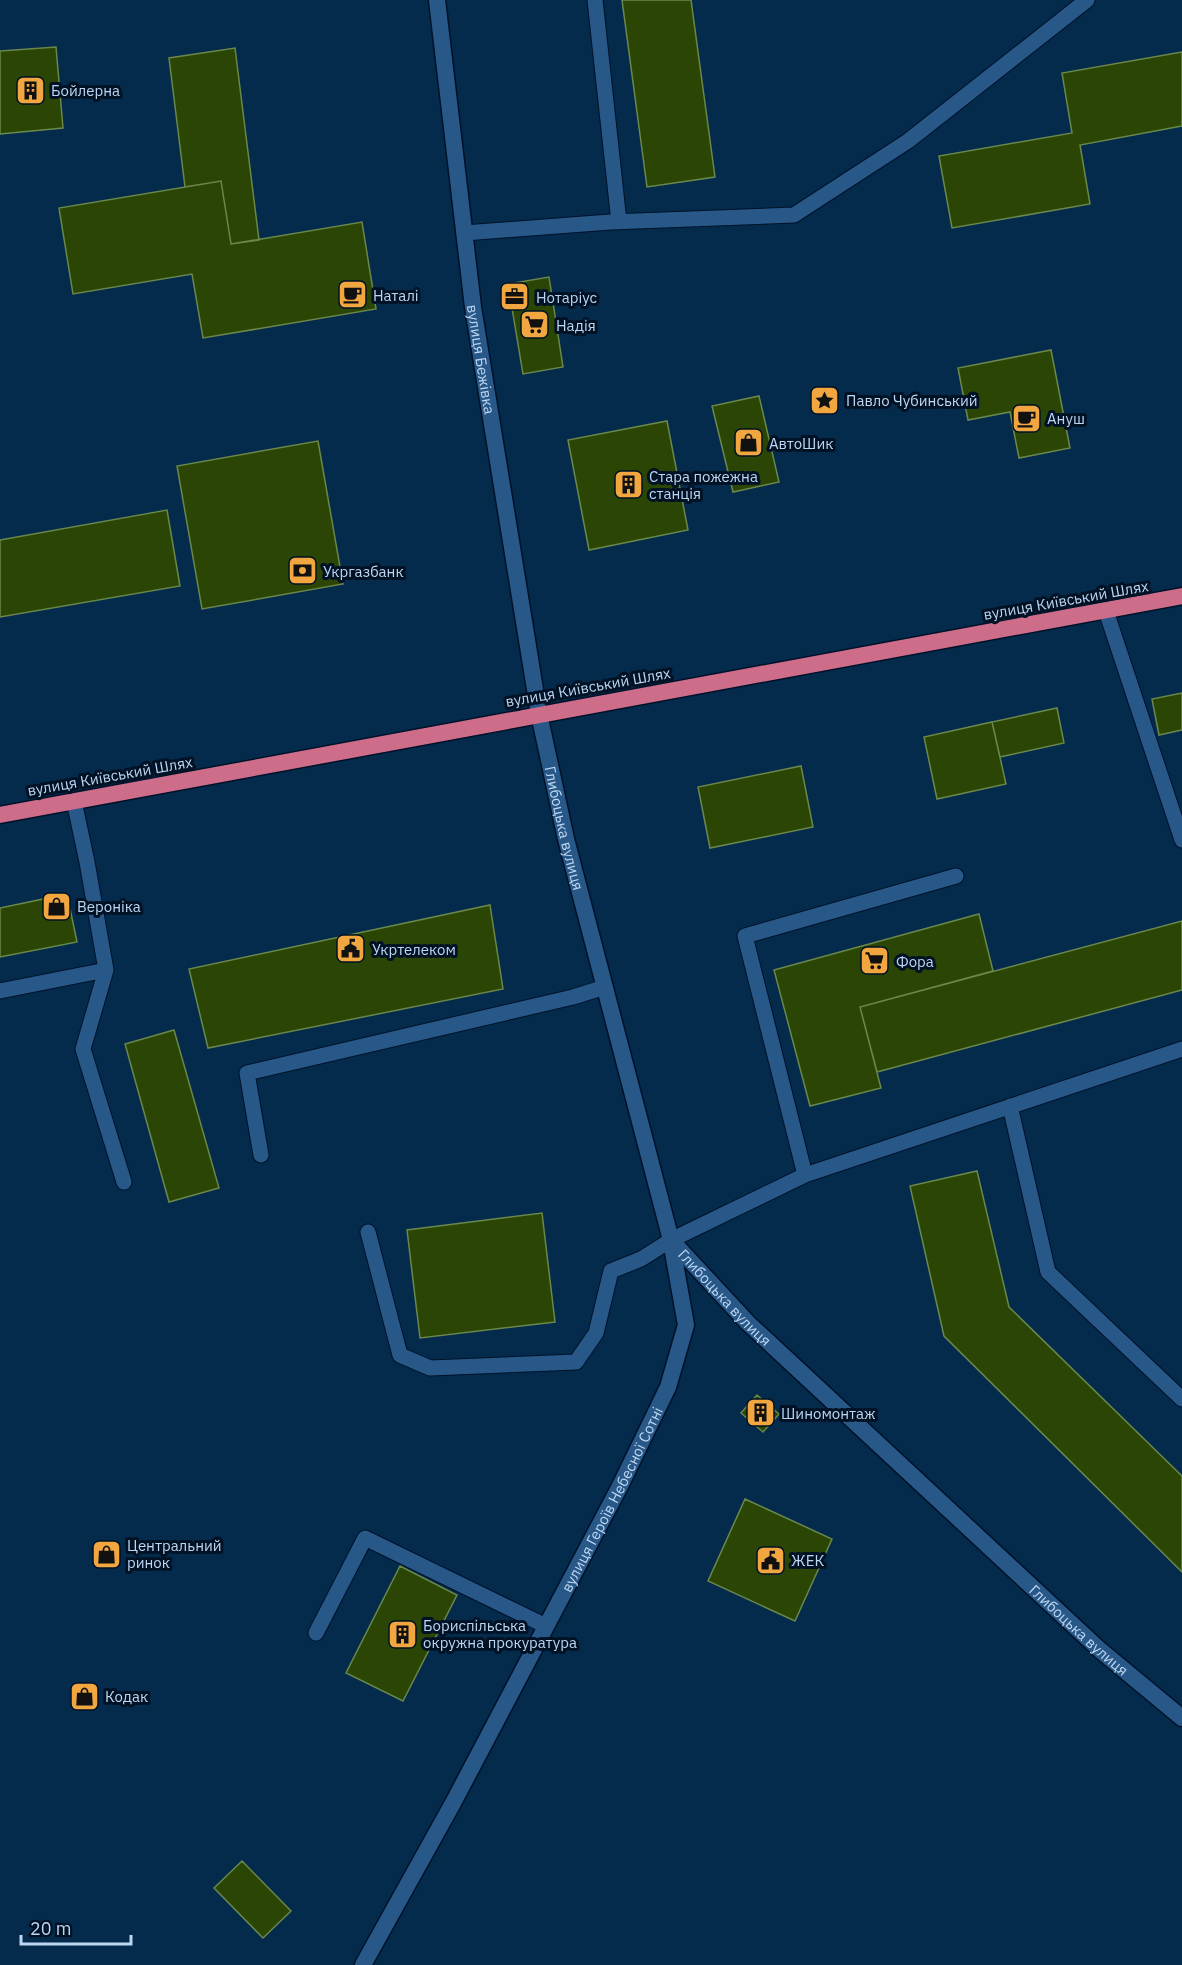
<svg xmlns="http://www.w3.org/2000/svg" width="1182" height="1965" font-family="'IBM Plex Sans',sans-serif">
<style>
.building{fill:#2b4604;stroke:#6a884b;stroke-width:1.5}
.lines{fill:none;stroke-linecap:round;stroke-linejoin:round}
.service-casing{stroke:#001229;stroke-width:17}
.tertiary-casing{stroke:#001229;stroke-width:19}
.secondary-casing{stroke:#001229;stroke-width:19}
.trunk-casing{stroke:#001229;stroke-width:19}
.service{stroke:#285888;stroke-width:15}
.tertiary{stroke:#285888;stroke-width:16}
.secondary{stroke:#285888;stroke-width:16}
.trunk{stroke:#cd6d8a;stroke-width:16}
.labels{text-anchor:middle;dominant-baseline:central;stroke-width:6;stroke-linejoin:round;paint-order:stroke}
.poi-label{font-size:15px;fill:#bdd6f2;stroke:#011225;text-anchor:start}
.street-label{font-size:15px;fill:#bdd6f2;stroke:#011225}
</style>
<rect width="100%" height="100%" fill="#042a4c"/>
<path class="building" d="M622,0H691L715,177L647,187Z
M56,47L63,128L0,134V51Z
M235,48L259,240L231,244L221,181L185,187L169,58Z
M1182,52V126L1080,145L1090,204L952,228L939,156L1072,133L1062,73Z
M221,181L231,244L362,222L376,309L203,338L192,274L73,294L59,208Z
M549,277L563,367L523,374L508,284Z
M1051,350L1070,448L1019,458L1010,412L968,420L958,368Z
M759,396L779,482L733,492L712,406Z
M667,421L688,530L589,550L568,440Z
M318,441L343,584L202,609L177,466Z
M167,510L180,586L0,617V540Z
M1182,693V730L1159,735L1152,699Z
M1057,708L1064,743L1000,757L992,722Z
M992,722L1006,784L937,799L924,737Z
M801,766L813,827L710,848L698,787Z
M67,894L77,942L0,957V908Z
M490,905L503,989L208,1048L189,969Z
M979,914L993,971L860,1007L881,1088L810,1106L774,970Z
M1182,921V990L877,1072L860,1007Z
M174,1030L219,1188L169,1202L125,1044Z
M977,1171L1009,1307L1182,1476V1572L944,1336L910,1186Z
M542,1213L555,1322L420,1338L407,1230Z
M757,1395L779,1414L763,1432L741,1413Z
M745,1499L832,1539L795,1621L708,1581Z
M400,1566L457,1595L403,1701L346,1673Z
M242,1861L291,1911L263,1938L214,1888Z"/>
<g class="lines">
<defs>
<path id="service" d="M595,0L619,222
M464,233L610,222L794,215L908,141L1087,0
M1106,611L1182,840
M74,801L87,862L106,970L83,1049L124,1182
M0,991L106,970
M1010,1106L1048,1272L1182,1399
M261,1155L247,1073L573,997L605,987
M805,1175L1182,1049
M368,1232L400,1355L430,1368L576,1362L596,1333L611,1271L641,1259L671,1240L805,1175L745,936L956,876
M316,1633L365,1538L546,1626"/>
<g id="tertiary">
<path id="s1" d="M539,714L566,839L671,1240L748,1323L1100,1650L1182,1718"/>
<path id="s2" d="M363,1965L453,1803L620,1486L668,1387L686,1325L671,1241"/>
</g>
<g id="secondary">
<path id="s3" d="M437,0L473,307L539,714"/>
</g>
<path id="trunk" d="M0,815L1182,596"/>
</defs>
<use href="#service" class="service-casing"/>
<use href="#tertiary" class="tertiary-casing"/>
<use href="#secondary" class="secondary-casing"/>
<use href="#trunk" class="trunk-casing"/>
<use href="#service" class="service"/>
<use href="#tertiary" class="tertiary"/>
<use href="#secondary" class="secondary"/>
<use href="#trunk" class="trunk"/>
</g>
<defs>
<symbol id="building-square" viewBox="-11 -11 22 22"><rect x="-9" y="-9" width="18" height="18" rx="4" fill="#f1a640" stroke="#011225"/><path d="M-4-6H4V6H1V3H-1V6H-4ZM-2.5-4.3h1.7v1.8h-1.7ZM.8-4.3h1.7v1.8H.8ZM-2.5-1h1.7V.8h-1.7ZM.8-1h1.7V.8H.8Z" fill="#111"/></symbol>
<symbol id="cafe-square" viewBox="-11 -11 22 22"><rect x="-9" y="-9" width="18" height="18" rx="4" fill="#f1a640" stroke="#011225"/><path d="M-5.5-4.5H6V0H3Q3 3.5 0 3.5H-2.5Q-5.5 3.5-5.5 0ZM3-3.2v2h1.7v-2ZM-6 4.5H4V6H-6Z" fill="#111"/></symbol>
<symbol id="office-square" viewBox="-11 -11 22 22"><rect x="-9" y="-9" width="18" height="18" rx="4" fill="#f1a640" stroke="#011225"/><path d="M-6-3h4V-5.5h4V-3h4V5H-6ZM-1-4.5V-3h2v-1.5ZM-6 0V1H6V0Z" fill="#111"/></symbol>
<symbol id="supermarket-square" viewBox="-11 -11 22 22"><rect x="-9" y="-9" width="18" height="18" rx="4" fill="#f1a640" stroke="#011225"/><path d="M-6-5.5h2.5l.6 2H6L4.5 2H-2.5L-4.4-4H-6ZM-1.5 3.2a1.3 1.3 0 1 0 .1 0ZM3 3.2a1.3 1.3 0 1 0 .1 0Z" fill="#111"/></symbol>
<symbol id="sight-square" viewBox="-11 -11 22 22"><rect x="-9" y="-9" width="18" height="18" rx="4" fill="#f1a640" stroke="#011225"/><path d="M0-6L1.8-2.2L6-1.7L2.9 1.2L3.7 5.4L0 3.3L-3.7 5.4L-2.9 1.2L-6-1.7L-1.8-2.2Z" fill="#111"/></symbol>
<symbol id="shop-square" viewBox="-11 -11 22 22"><rect x="-9" y="-9" width="18" height="18" rx="4" fill="#f1a640" stroke="#011225"/><path d="M-5-2.5h2.3a2.7 3.5 0 0 1 5.4 0H5L5.5 6h-11ZM-1.5-2.5h3a1.5 2.3 0 0 0-3 0Z" fill="#111"/></symbol>
<symbol id="bank-square" viewBox="-11 -11 22 22"><rect x="-9" y="-9" width="18" height="18" rx="4" fill="#f1a640" stroke="#011225"/><path d="M-6-4H6V4H-6ZM0-2.3a2.3 2.3 0 1 0 0 4.6a2.3 2.3 0 1 0 0-4.6Z" fill="#111"/></symbol>
<symbol id="civic-square" viewBox="-11 -11 22 22"><rect x="-9" y="-9" width="18" height="18" rx="4" fill="#f1a640" stroke="#011225"/><path d="M-.6-6.5H3V-4.5H.6V-3L4-1V1h2V6H-6V1h2V-1L-.6-3ZM-1.2 2.5V6h2.4V2.5Z" fill="#111"/></symbol>
</defs>
<g fill-rule="evenodd">
<use href="#building-square" x="14" y="74" width="33" height="33"/>
<use href="#cafe-square" x="336" y="278" width="33" height="33"/>
<use href="#office-square" x="498" y="280" width="33" height="33"/>
<use href="#supermarket-square" x="518" y="308" width="33" height="33"/>
<use href="#sight-square" x="808" y="384" width="33" height="33"/>
<use href="#cafe-square" x="1010" y="402" width="33" height="33"/>
<use href="#shop-square" x="732" y="426" width="33" height="33"/>
<use href="#building-square" x="612" y="468" width="33" height="33"/>
<use href="#bank-square" x="286" y="554" width="33" height="33"/>
<use href="#shop-square" x="40" y="890" width="33" height="33"/>
<use href="#civic-square" x="334" y="932" width="33" height="33"/>
<use href="#supermarket-square" x="858" y="944" width="33" height="33"/>
<use href="#building-square" x="744" y="1396" width="33" height="33"/>
<use href="#shop-square" x="90" y="1538" width="33" height="33"/>
<use href="#civic-square" x="754" y="1544" width="33" height="33"/>
<use href="#building-square" x="386" y="1618" width="33" height="33"/>
<use href="#shop-square" x="68" y="1680" width="33" height="33"/>
</g>
<g class="labels">
<g class="poi-label">
<text x="51" y="90">Бойлерна</text>
<text x="373" y="295">Наталі</text>
<text x="536" y="297">Нотаріус</text>
<text x="556" y="325">Надія</text>
<text x="846" y="400">Павло Чубинський</text>
<text x="1047" y="418">Ануш</text>
<text x="769" y="443">АвтоШик</text>
<text x="649" y="476">Стара пожежна<tspan x="649" dy="17">станція</tspan></text>
<text x="323" y="571">Укргазбанк</text>
<text x="77" y="906">Вероніка</text>
<text x="372" y="949">Укртелеком</text>
<text x="896" y="961">Фора</text>
<text x="781" y="1413">Шиномонтаж</text>
<text x="127" y="1545">Центральний<tspan x="127" dy="17">ринок</tspan></text>
<text x="791" y="1560">ЖЕК</text>
<text x="423" y="1625">Бориспільська<tspan x="423" dy="17">окружна прокуратура</tspan></text>
<text x="105" y="1696">Кодак</text>
</g>
<g class="street-label">
<text stroke="none"><textPath href="#s3" startOffset="362">вулиця Бежівка</textPath></text>
<text transform="translate(1066 600) rotate(-10)">вулиця Київський Шлях</text>
<text transform="translate(588 687) rotate(-10)">вулиця Київський Шлях</text>
<text transform="translate(110 776) rotate(-10)">вулиця Київський Шлях</text>
<text stroke="none"><textPath href="#s1" startOffset="117">Глибоцька вулиця</textPath></text>
<text stroke="none"><textPath href="#s1" startOffset="621">Глибоцька вулиця</textPath></text>
<text stroke="none"><textPath href="#s2" startOffset="528">вулиця Героїв Небесної Сотні</textPath></text>
<text stroke="none"><textPath href="#s1" startOffset="1107">Глибоцька вулиця</textPath></text>
</g>
</g>
<path d="M21 1935v9h110v-9" fill="none" stroke="#bdd6f2" stroke-width="3"/>
<text x="30" y="1935" font-size="18" fill="#bdd6f2" stroke="#011225" stroke-width="4.5" paint-order="stroke">20 m</text>
</svg>
